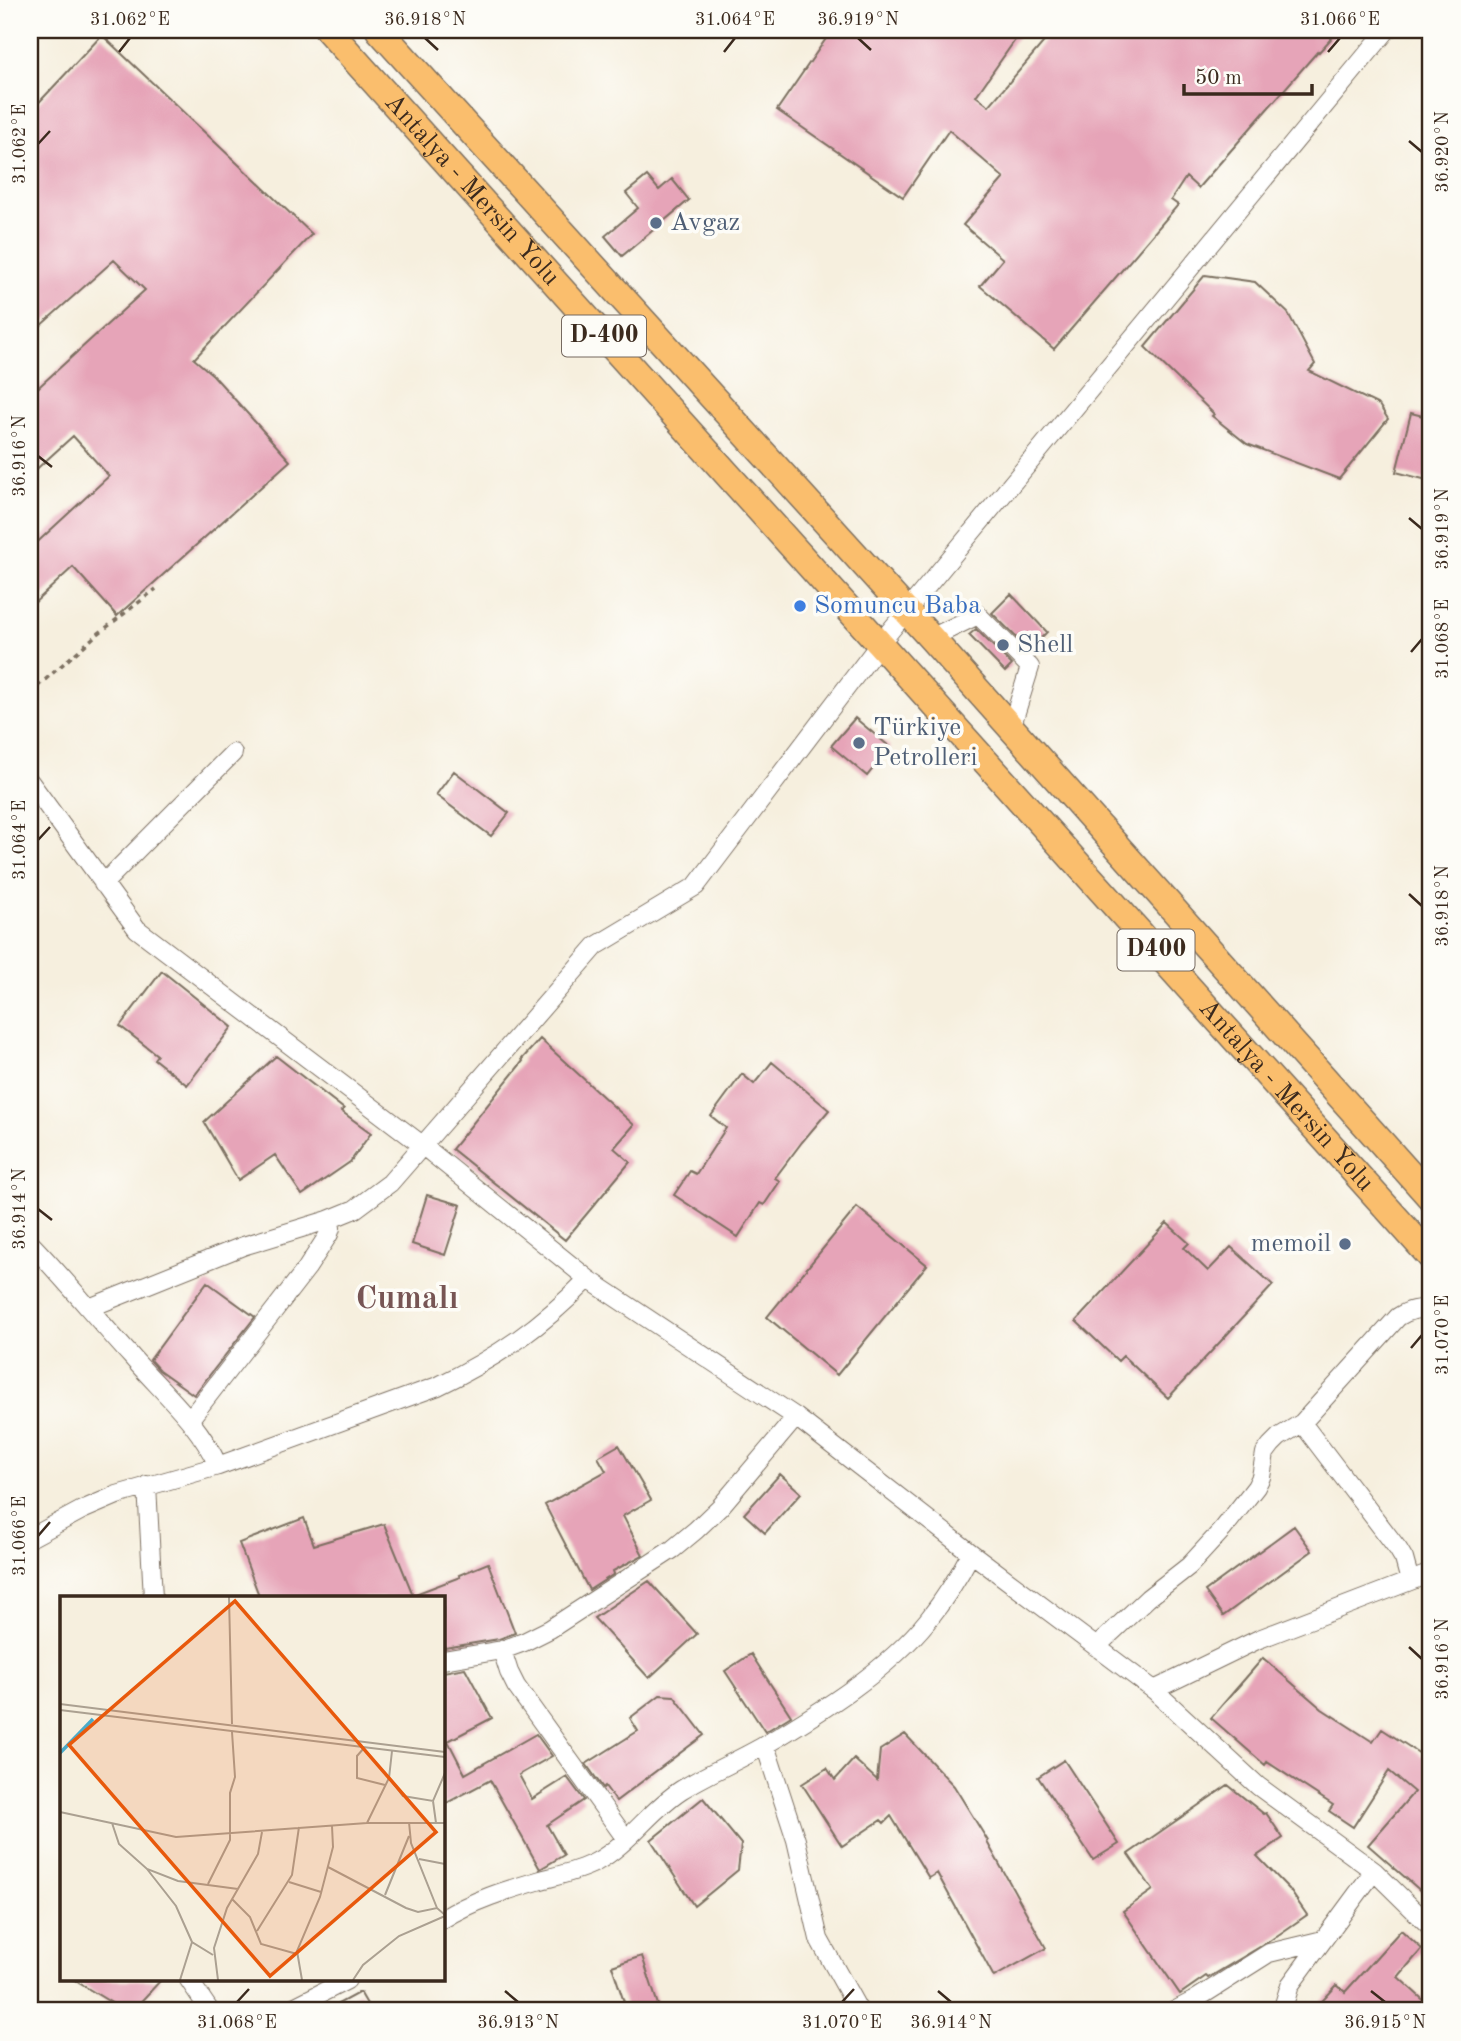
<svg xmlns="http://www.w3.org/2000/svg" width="1461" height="2041" font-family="'Old Standard TT',serif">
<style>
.building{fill:#e6a4b8}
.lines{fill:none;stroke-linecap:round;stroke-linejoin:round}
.minor-casing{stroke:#7c6f61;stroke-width:20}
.highway-casing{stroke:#7c6f61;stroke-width:29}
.path{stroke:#7c6f61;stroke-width:3.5;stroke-dasharray:5 5;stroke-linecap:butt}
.minor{stroke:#fff;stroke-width:18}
.highway{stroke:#fabe6d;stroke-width:26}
.ticks{fill:none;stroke:#3b2a1e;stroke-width:2.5}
.service-dot{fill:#5c6f8a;stroke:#fdfcf7;stroke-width:2.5}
.shop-dot{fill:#3f7fe0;stroke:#fdfcf7;stroke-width:2.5}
.labels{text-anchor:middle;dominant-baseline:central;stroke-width:7;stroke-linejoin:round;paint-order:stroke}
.shield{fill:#fdfcf7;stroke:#75695f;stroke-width:2}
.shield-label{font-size:24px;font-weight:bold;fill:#3b2a1e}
.street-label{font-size:26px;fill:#3b2a1e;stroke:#fdfcf7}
.service-label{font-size:26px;fill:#4e5e75;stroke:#fdfcf7;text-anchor:start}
.shop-label{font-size:26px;fill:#366cbe;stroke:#fdfcf7;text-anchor:start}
.district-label{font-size:33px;font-weight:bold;fill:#775554;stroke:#fdfcf7}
.inset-river{fill:none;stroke:#4aabc9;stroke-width:3.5}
.inset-road{fill:none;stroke:#aba091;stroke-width:2}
.view{fill:#e8590c;fill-opacity:0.15;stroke:#e8590c;stroke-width:3.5}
.inset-edge{fill:none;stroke:#3b2a1e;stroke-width:3.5}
.neatline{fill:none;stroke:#3b2a1e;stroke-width:2.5}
.ticks-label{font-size:18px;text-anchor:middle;fill:#3b2a1e}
</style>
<rect width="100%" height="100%" fill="#fdfcf7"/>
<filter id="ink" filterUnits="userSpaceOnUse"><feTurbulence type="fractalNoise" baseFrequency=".0143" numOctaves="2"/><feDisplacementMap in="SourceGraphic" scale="14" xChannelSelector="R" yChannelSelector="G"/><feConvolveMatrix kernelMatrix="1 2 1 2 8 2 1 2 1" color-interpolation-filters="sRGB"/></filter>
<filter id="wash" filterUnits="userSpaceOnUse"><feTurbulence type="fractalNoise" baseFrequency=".00686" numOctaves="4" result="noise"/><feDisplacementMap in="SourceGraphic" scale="28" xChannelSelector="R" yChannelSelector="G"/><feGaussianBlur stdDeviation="1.57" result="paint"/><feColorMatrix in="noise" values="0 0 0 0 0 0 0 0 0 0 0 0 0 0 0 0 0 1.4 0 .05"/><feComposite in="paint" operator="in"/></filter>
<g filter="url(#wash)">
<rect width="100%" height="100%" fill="#f6efde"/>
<g id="blocks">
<path class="building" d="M832,30H1022L976,96L989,106L1054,30H1339L1319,52L1318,51L1198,188L1186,177L1171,200L1178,205L1054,349L980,286L1003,259L963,225L1004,178L949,130L903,197L777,110Z
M102,35L312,234L194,359L213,375L290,461L117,616L73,567L30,607V549L109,476L73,436L30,475V395L145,290L114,260L30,335V112Z
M647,176L659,190L672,179L689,200L622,256L605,236L638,208L626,193Z
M1205,275L1255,282L1288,313L1315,364L1309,371L1379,405L1388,419L1339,479L1247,444L1212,416L1214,414L1145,347Z
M1411,413L1431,418V481L1396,472Z
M1011,594L1047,632L1029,650L992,613Z
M976,629L1012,665L1005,672L969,635Z
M855,718L890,747L867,776L831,746Z
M454,771L509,813L491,836L436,795Z
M162,971L232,1027L187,1085L154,1059L157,1055L120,1026Z
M540,1039L634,1125L614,1148L630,1162L565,1240L452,1149L523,1061L522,1059Z
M276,1056L344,1109L341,1111L371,1133L350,1162L302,1195L275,1155L238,1180L204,1122Z
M772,1062L829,1110L802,1142L775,1178L780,1181L764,1205L760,1203L738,1237L674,1195L690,1171L696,1174L726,1128L711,1116L742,1074L754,1084Z
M427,1195L461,1205L445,1255L412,1244Z
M857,1207L927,1265L837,1375L767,1317Z
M1167,1223L1189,1243L1184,1248L1208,1271L1231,1247L1273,1285L1168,1398L1123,1356L1118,1361L1076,1321Z
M207,1282L255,1317L194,1395L159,1370L150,1360Z
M619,1445L651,1500L623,1516L643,1555L613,1571L614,1574L589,1590L545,1505L606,1471L598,1457Z
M780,1474L801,1493L765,1533L744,1514Z
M304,1518L314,1545L384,1524L413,1595L460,1577L459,1575L488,1563L515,1633L499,1639L445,1648L443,1643V1598H260L239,1543Z
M1294,1526L1312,1551L1223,1616L1205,1591Z
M649,1581L697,1634L649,1678L594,1618Z
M751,1654L791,1716L765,1732L725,1671Z
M1263,1658L1322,1709L1373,1742L1382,1729L1431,1761V1900L1368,1845L1414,1792L1389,1771L1353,1827L1329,1811L1333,1805L1267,1762L1265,1765L1211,1718Z
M465,1668L492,1718L448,1741L465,1774L536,1734L552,1756L519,1775L532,1799L567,1777L584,1800L547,1825L564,1855L540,1869L490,1780L443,1805V1672Z
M660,1695L674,1696L704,1735L616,1801L605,1786L603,1788L586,1764L638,1731L630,1718Z
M905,1734L954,1786L988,1841L987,1842L1046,1948L994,1977L937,1873L929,1878L891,1816L884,1823L881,1820L842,1846L802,1784L827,1768L835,1780L854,1759L877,1780L880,1750Z
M1064,1760L1119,1844L1093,1860L1038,1777Z
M1228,1785L1264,1814L1266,1813L1283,1838L1257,1856L1289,1889L1307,1915L1268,1942L1208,1978L1206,1976L1180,1994L1123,1911L1153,1890L1128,1854Z
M703,1798L741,1844L738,1870L694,1906L651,1840Z
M1401,1930L1422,1949L1398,1977L1431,2007V2011H1313L1337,1985L1345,1992Z
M642,1956L660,2011H627L612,1966Z
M74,1980H161L132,2011H125Z
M360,1992L371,2011H325Z"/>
</g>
</g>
<g filter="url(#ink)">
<use href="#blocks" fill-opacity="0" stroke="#7c6f61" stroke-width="2"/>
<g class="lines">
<defs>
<path id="minor" d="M931,638L978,615L1030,667L1011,728
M30,782L137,929L422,1145L588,1279L796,1417L971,1553L1154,1690L1258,1786L1374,1871L1431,1927
M103,884L233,753
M30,1243C65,1279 97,1319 131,1356C162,1392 199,1422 218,1466
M89,1308L243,1246L328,1220L355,1209L390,1183L596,946L696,886L881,642L1387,30
M190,1419L307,1268L329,1234L331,1228L328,1220
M147,1485L153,1598
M30,1538L82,1510L117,1495L218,1466L438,1386C498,1357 541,1327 588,1279
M1410,1581L1404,1559L1398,1549L1302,1423L1398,1317C1409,1310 1418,1308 1431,1309
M1096,1647L1148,1598L1189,1566L1223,1529L1256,1487L1261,1477L1265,1453L1271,1445L1279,1437L1302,1423
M502,1650L509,1672L516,1686L626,1839
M443,1660L502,1650L524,1642L550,1629L673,1549L696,1530L720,1507L796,1417
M1154,1690L1259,1639L1431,1573
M765,1745L796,1840L819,1939L859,2011
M443,1919C473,1900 507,1890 541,1880C560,1875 579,1871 596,1862C629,1844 650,1810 681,1790C708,1773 738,1761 765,1745C822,1711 887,1671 928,1620C945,1599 959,1576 971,1553
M189,1980L210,2011
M286,2011L347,1980
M1174,2011L1193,2001L1269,1953L1323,1940
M1282,2011L1290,1985L1374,1871"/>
<g id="highway">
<path id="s1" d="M328,30L1431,1257"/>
<path d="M379,30L931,638L1431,1198"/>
</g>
</defs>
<use href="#minor" class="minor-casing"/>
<use href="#highway" class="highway-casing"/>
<path class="path" d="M30,693L94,637L156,589"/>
<use href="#minor" class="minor"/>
<use href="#highway" class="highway"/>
</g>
</g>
<path class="ticks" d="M425,38L438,50M858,38L871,50M119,52L130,38M724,52L735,38M1328,52L1340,38M1409,141L1422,152M38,144L50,131M38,456L52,467M1409,518L1422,529M1411,652L1422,639M38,840L50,827M1409,894L1422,906M38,1209L52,1220M1411,1348L1422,1335M38,1536L50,1522M1409,1647L1422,1659M505,1991L518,2002M938,1991L951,2002M1371,1991L1385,2002M237,2002L249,1989M842,2002L854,1989"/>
<g class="service-dot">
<circle cx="656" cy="223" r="7"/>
<circle cx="1003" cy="645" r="7"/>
<circle cx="859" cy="743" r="7"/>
<circle cx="1345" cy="1244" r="7"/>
</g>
<circle class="shop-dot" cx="800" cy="606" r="7"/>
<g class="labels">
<g class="shield">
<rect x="562" y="315.5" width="84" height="41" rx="5"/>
<rect x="1117.5" y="929.5" width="77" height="41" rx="5"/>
</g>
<g class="shield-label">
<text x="604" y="336">D-400</text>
<text x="1156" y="950">D400</text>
</g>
<g class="street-label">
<text stroke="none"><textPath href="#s1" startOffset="215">Antalya - Mersin Yolu</textPath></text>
<text stroke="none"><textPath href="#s1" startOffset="1433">Antalya - Mersin Yolu</textPath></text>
</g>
<g class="service-label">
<text x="670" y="223">Avgaz</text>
<text x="1017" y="645">Shell</text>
<text x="873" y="728">Türkiye<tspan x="873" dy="30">Petrolleri</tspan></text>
<text x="1331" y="1244" text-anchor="end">memoil</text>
</g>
<g class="shop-label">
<text x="814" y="606">Somuncu Baba</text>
</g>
<g class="district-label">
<text x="407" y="1299">Cumalı</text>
</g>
</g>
<g transform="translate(60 1596)">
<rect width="385" height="385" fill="#f6efde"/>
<path class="inset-river" d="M0,157L33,123"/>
<path class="inset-road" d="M169,1L172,128M0,108L385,156M0,114L385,161M304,152L297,160V182L325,189M329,182L343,200L373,205L385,177M373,205L376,227M0,216L116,241L307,227H385M349,226L351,247L377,312M52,227L59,248L87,273L118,285L178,293M307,227L329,182L332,155M359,263L385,268M268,271L346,312L358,316L377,312L385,319M87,273L116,310L132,346L153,359M229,286L261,296M148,288L170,244V197L175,181L172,136M325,299L349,240M172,303L190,321L201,348L237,358M197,335L232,279L239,231M120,384L132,346M158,384L154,352L167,312L198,258L202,236M242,384L237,355L260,301L273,251L272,230M293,384L303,369L339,340L385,320"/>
<path class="view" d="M175,5L376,236L210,380L9,149Z"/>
<rect width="385" height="385" class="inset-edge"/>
</g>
<rect width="1461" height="2041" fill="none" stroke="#fdfcf7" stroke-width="77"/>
<path d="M1184 84v10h128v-10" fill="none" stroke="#3b2a1e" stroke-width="3.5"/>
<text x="1195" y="84" font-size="21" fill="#3b2a1e" stroke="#fdfcf7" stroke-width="5" paint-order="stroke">50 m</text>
<rect x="38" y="38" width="1384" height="1964" class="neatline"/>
<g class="ticks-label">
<text x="130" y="25">31.062°E</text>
<text x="425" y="25">36.918°N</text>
<text x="735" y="25">31.064°E</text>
<text x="858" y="25">36.919°N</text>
<text x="1340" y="25">31.066°E</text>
<text transform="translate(19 144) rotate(-90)" y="6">31.062°E</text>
<text transform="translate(1442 152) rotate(-90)" y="6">36.920°N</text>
<text transform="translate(19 456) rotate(-90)" y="6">36.916°N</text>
<text transform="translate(1442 529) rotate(-90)" y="6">36.919°N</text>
<text transform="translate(1442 639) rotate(-90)" y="6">31.068°E</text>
<text transform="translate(19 840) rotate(-90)" y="6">31.064°E</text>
<text transform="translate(1442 906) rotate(-90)" y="6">36.918°N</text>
<text transform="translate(19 1209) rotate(-90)" y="6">36.914°N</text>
<text transform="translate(1442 1335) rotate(-90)" y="6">31.070°E</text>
<text transform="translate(19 1536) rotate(-90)" y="6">31.066°E</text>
<text transform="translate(1442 1659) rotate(-90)" y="6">36.916°N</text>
<text x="237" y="2028">31.068°E</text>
<text x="518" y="2028">36.913°N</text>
<text x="842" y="2028">31.070°E</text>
<text x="951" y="2028">36.914°N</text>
<text x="1385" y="2028">36.915°N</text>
</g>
</svg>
